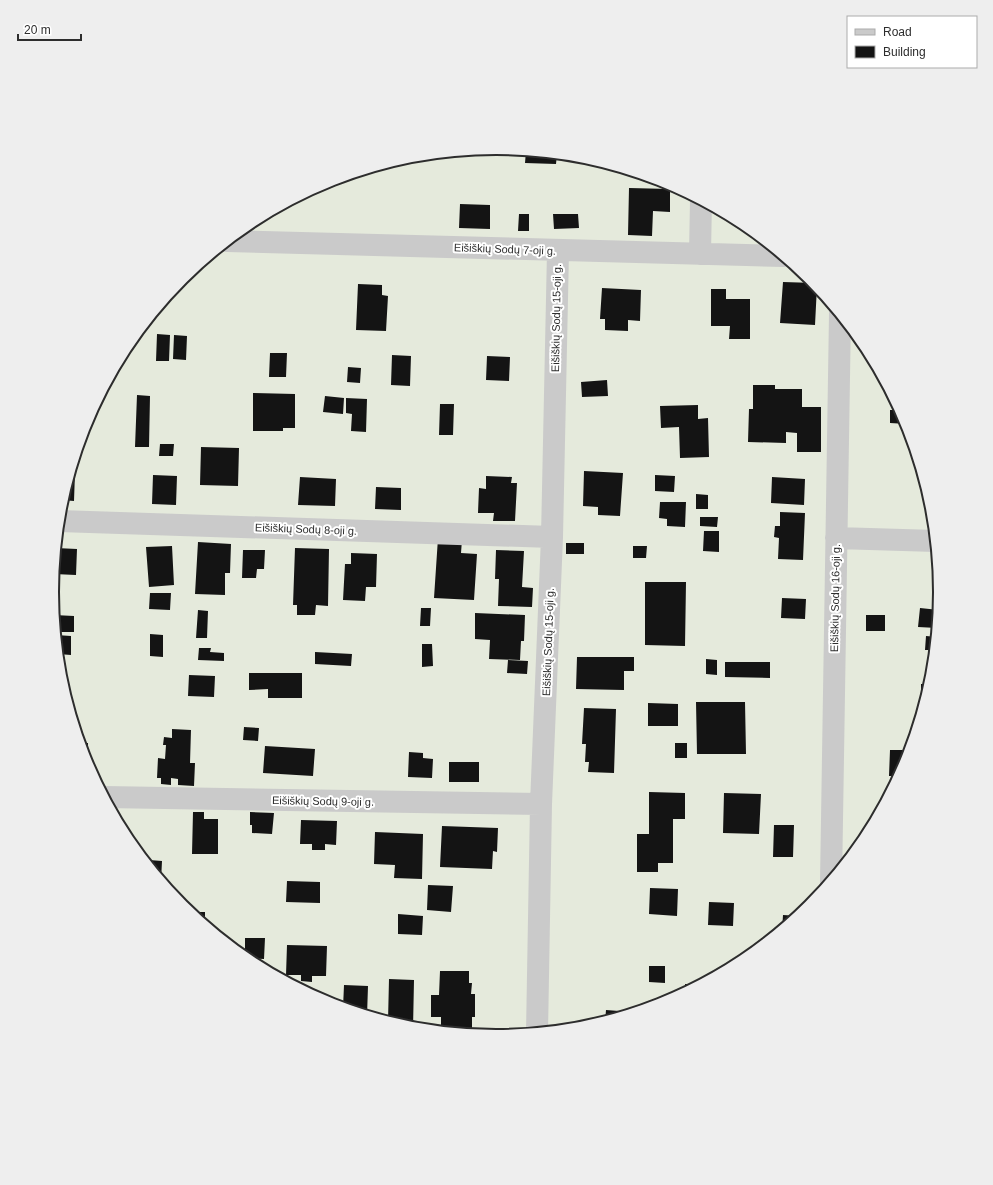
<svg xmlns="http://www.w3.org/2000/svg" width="993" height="1185" font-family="Helvetica,sans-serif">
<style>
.green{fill:#e5eadc}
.building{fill:#141414}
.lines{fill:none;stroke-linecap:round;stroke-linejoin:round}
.minor{stroke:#cacaca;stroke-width:22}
.labels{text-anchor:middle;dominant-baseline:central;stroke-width:4;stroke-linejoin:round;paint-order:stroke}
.street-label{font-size:11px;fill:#2d2d2d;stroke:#fff}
.rim{fill:none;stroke:#2d2d2d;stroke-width:2}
</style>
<rect width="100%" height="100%" fill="#fff"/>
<path class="green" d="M53 592a443 443 0 1 1 886 0a443 443 0 1 1-886 0Z"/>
<path class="building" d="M526,151L557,154L556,164L525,163Z
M629,188L670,189V212L653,211L652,236L628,235Z
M460,204L490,205V229L459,228Z
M519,214H529V231H518Z
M553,214H578L579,228L554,229Z
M783,282L815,283L817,286L815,325L780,323Z
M358,284L382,285V295L388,296L386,331L356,330Z
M602,288L641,290L640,321L628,320V331L605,330V319H600Z
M711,289H726V299H750V339H729L730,326H711Z
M157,334L170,335L169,361H156Z
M174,335L187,336L186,360L173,359Z
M270,353H287L286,377H269Z
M392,355L411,356L410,386L391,385Z
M487,356L510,357L509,381L486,380Z
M348,367L361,368L360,383L347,382Z
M607,380L608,396L582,397L581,382Z
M753,385H775V389H802V407H821V452H797V433L786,432V443L748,442L749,409H753Z
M253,393L295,394V428H283V431H253Z
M137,395L150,396L149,447H135Z
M325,396L344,398L343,414L323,412Z
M346,398L367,399L366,432L351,431L352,414L346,413Z
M440,404H454L453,435H439Z
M698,405V419L708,418L709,457L680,458L679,427L661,428L660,406Z
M890,410H901L907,424L890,423Z
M160,444H174L173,456H159Z
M201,447L239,448L238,486L200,485Z
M71,471L75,472L74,501L62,500Z
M584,471L623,473L620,516L598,515V507L583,506Z
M153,475L177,476L176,505L152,504Z
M655,475L675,476L674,492L655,491Z
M486,476L512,477L511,483H517L515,521H493L494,513H478L479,488L486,489Z
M300,477L336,479L335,506L298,505Z
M772,477L805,479L804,505L771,503Z
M376,487L401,488V510L375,509Z
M696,494L708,495V509H696Z
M660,502H686L685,527L667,526V519L659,518Z
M780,512L805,513L803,560L778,559L779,538L774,537L775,526H780Z
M700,517H718L717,527L700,526Z
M704,531H719V552L703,551Z
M438,538L462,540L461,553L477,554L474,600L434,598Z
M198,542L231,544L230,573H225V595L195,594Z
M566,543H584V554H566Z
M172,546L174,585L149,587L146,547Z
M633,546H647L646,558H633Z
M56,548L77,549L76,575L54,574Z
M295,548L329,549L328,606L316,605L315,615H297V605H293Z
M243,550H265L264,569H257L256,578H242Z
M496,550L524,551L522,587L533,588L532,607L498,606L499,579H495Z
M351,553L377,554L376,587H366L365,601L343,600L345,564H351Z
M645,582H686L685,646L645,645Z
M150,593H171L170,610L149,609Z
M782,598L806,599L805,619L781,618Z
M421,608H431L430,626H420Z
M920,608L939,610L937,628L918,627Z
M198,610L208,611L207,638H196Z
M475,613L525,615L524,641H521L520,660L489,659L490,640L475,639Z
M54,615L74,616V632H56Z
M866,615H885V631H866Z
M150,634L163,635V657L150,656Z
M56,635L71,636V655L58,654Z
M926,636L937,637L935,650H925Z
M422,644H432L433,666L422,667Z
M199,648H211L210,652L224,653V661L198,660Z
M315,652L352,654L351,666L315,664Z
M577,657H634V671H624V690L576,689Z
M706,659L717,660V675L706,674Z
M508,660L528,661L527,674L507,673Z
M725,662H770V678L725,677Z
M249,673H302V698H268V689L249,690Z
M189,675L215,676L214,697L188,696Z
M921,684H931L924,706H921Z
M696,702H745L746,754H697Z
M648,703L678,704V726H648Z
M584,708L616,709L614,773L588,772L589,762H585L586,744H582Z
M244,727L259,728L258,741L243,740Z
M172,729L191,730L190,763H195L194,786L178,785V779L171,778V785L161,784V778H157L158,758L165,759L166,745H163L164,737L172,738Z
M80,743H88V766L86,762Z
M675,743H687V758H675Z
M265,746L315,749L313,776L263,773Z
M890,750H911L907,763L900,776H889Z
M409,752L423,753V758L433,759L432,778L408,777Z
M449,762H479V782H449Z
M649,792L685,793V819H673V863H658V872H637V834H649Z
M724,793L761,794L759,834L723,833Z
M193,812H204V819H218V854H192Z
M250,812L274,813L272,834L252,833V825H250Z
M301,820L337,821L336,845L325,844V850H312V844H300Z
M774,825H794L793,857H773Z
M442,826L498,828L497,852L493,851L492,869L440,867Z
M375,832L423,834L422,879L394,878L395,865L374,864Z
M149,860L162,861L161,881L149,866Z
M287,881L320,882V903L286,902Z
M428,885L453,886L451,912L427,910Z
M650,888L678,889L677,916L649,914Z
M709,902L734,903L733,926L708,925Z
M189,912H205V925L189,913Z
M398,914L423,916L422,935L398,934Z
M783,915L799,916L782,931Z
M245,938H265L264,959L245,958Z
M287,945L327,946L326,976H312V982L301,981V975H286Z
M649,966H665V983L649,982Z
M440,971H469V983H472L471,994H475V1017H472V1028H441V1017H431V995H439Z
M389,979L414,980L413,1029L388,1022Z
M685,984L701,985L685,994Z
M344,985L368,986L367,1016L343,1008Z
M606,1010L619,1011V1018L605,1022Z"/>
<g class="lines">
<path class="minor" d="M227,241L784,256
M700,254L701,200
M59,521L552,537
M836,538L936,541
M104,797L541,804
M831,883L840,314
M537,1033L541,804L552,537L558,251"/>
</g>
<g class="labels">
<g class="street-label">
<text transform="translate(505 249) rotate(2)">Eišiškių Sodų 7-oji g.</text>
<text transform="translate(556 318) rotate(-89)">Eišiškių Sodų 15-oji g.</text>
<text transform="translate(306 529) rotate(2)">Eišiškių Sodų 8-oji g.</text>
<text transform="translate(835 598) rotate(-89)">Eišiškių Sodų 16-oji g.</text>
<text transform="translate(548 642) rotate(-88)">Eišiškių Sodų 15-oji g.</text>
<text transform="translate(323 801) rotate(1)">Eišiškių Sodų 9-oji g.</text>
</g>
</g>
<path d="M0 0H993V1185H0ZM59 592a437 437 0 1 1 874 0a437 437 0 1 1-874 0Z" fill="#eee" fill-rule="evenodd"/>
<path class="rim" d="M59 592a437 437 0 1 1 874 0a437 437 0 1 1-874 0Z"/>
<rect x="847" y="16" width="130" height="52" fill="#ffffff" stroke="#ababab"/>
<rect x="855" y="29" width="20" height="6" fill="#cacaca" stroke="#ababab"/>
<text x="883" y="36" font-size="12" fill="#2d2d2d">Road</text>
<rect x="855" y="46" width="20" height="12" fill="#141414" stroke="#ababab"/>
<text x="883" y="56" font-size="12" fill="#2d2d2d">Building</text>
<path d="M18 34v6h63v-6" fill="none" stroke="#2d2d2d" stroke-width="2"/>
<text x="24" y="34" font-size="12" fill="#2d2d2d" stroke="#ffffff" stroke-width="3" paint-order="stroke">20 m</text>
</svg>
